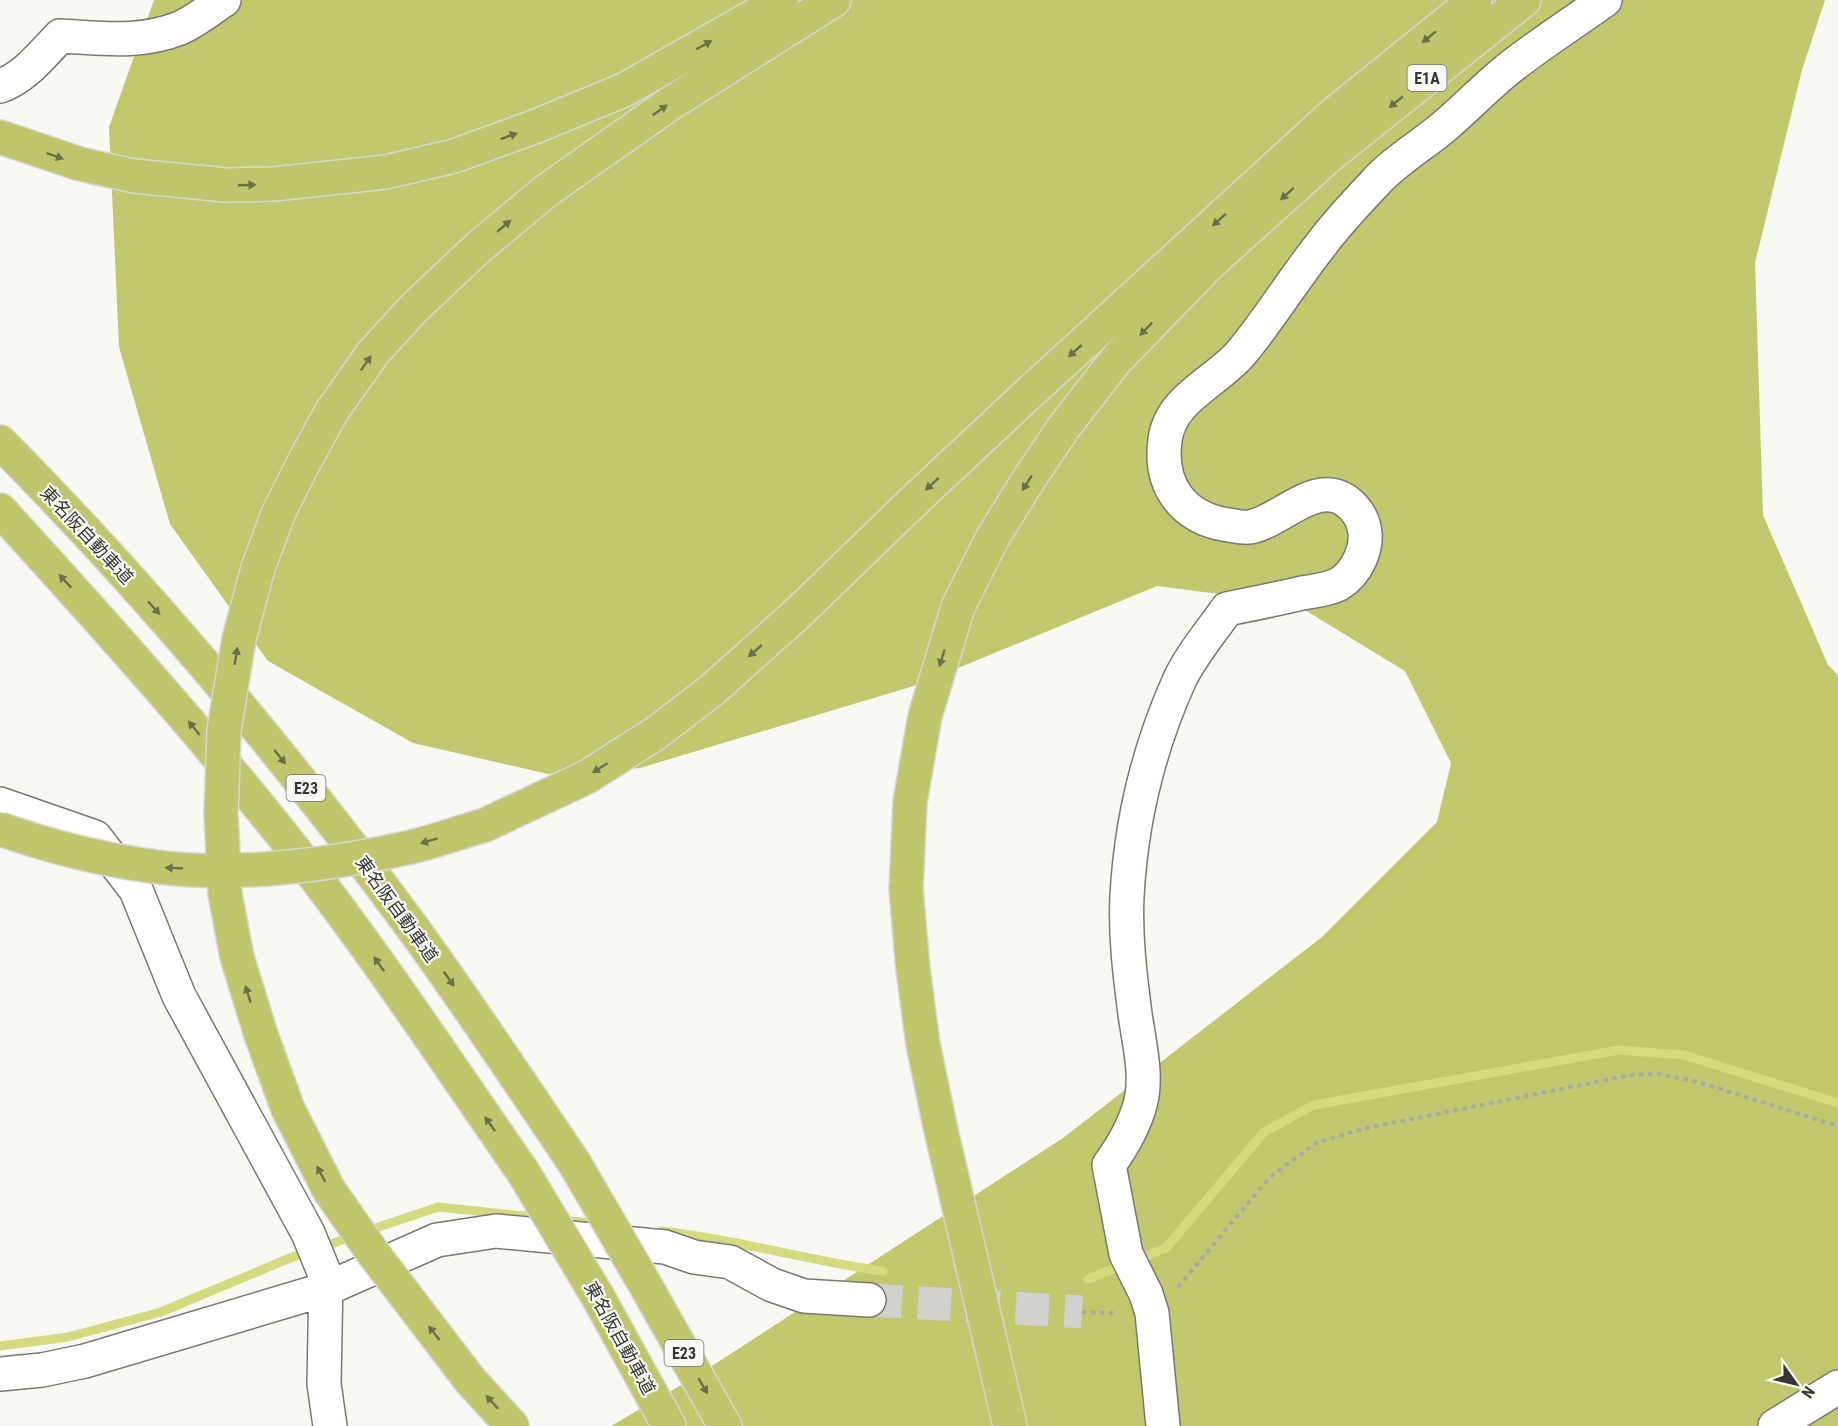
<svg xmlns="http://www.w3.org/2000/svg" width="1838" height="1426" font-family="'Roboto Condensed','Noto Sans JP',sans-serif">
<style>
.forest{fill:#c2c86d}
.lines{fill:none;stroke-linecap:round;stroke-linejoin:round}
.stream{stroke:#d4da7e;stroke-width:9}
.minor-tunnel{stroke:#d1d2cd;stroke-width:33;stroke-dasharray:33 16;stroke-linecap:butt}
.minor-casing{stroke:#797974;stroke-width:36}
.highway-casing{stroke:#d7d7d6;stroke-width:36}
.path{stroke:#a9aaa5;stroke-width:4;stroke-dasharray:4.5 4.5;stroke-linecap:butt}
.minor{stroke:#fff;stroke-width:33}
.highway{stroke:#bfc66b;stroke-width:33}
.highway-bridge-casing{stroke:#d7d7d6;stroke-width:36;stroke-linecap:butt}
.highway-bridge{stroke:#bfc66b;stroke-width:33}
.oneway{fill:#6c7049}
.labels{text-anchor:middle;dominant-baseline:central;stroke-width:4.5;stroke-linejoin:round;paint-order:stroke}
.shield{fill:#f8f9f3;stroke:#70706d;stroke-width:1.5}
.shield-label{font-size:16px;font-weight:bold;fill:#353633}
.street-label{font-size:18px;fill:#353633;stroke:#f8f9f3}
</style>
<rect width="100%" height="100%" fill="#f8f9f3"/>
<path class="forest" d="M154,0H1825L1802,70L1755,263L1763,515L1828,665L1838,675V1426H611L698,1375L1063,1138L1322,937L1437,822L1451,763L1405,671L1295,604L1157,586L917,685L640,768L548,774L413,743L268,661L170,524L119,347L109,127Z"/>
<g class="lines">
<path class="stream" d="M560,1220L603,1224
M367,1231L438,1207L543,1218
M661,1231C736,1239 808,1261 883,1271
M1088,1279L1166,1248L1264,1132L1314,1105L1619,1050L1684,1055L1838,1103
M0,1346L68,1337L161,1312L290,1258L354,1236"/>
<path class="minor-tunnel" d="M869,1300L1082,1312"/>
<defs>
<path id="minor" d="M0,86C24,78 43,54 60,36C101,38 141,44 180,28C196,21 210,9 224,0
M0,804L95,837L136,890L179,996L308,1233L326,1277L324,1384L330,1426
M0,1374L42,1370L85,1361L326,1289L437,1240L496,1231L665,1247L694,1257L730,1262L772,1285L804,1296L869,1300
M1163,1426L1152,1313L1146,1294L1126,1254L1109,1165C1122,1147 1134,1126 1140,1105C1148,1076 1139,1043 1135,1014C1130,975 1125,936 1127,896C1131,823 1149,748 1179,681C1191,655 1211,632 1227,609C1252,604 1277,599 1302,593C1313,591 1328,590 1339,584C1357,573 1369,547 1364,527C1361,513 1349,500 1336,496C1308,488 1277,522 1250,527C1243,528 1235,526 1228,525C1182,518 1159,485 1165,440C1170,398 1217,382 1242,352C1270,318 1293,280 1320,246C1336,224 1355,204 1374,184C1394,161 1423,145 1446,125C1467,107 1486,87 1507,70C1538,45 1573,23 1605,0
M1775,1426L1838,1387"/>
<path id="highway" d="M0,137L80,164L134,176L226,185L274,184L386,172L454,156L534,127L624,90L782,0
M332,411L373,353L413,309L480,246L546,191L668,105L834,0
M0,442C149,592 286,756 412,927C468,1004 521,1084 575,1164
M0,510C96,615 191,721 280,832C367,941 444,1058 523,1172
M485,825L587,777L656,733L712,690L799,612L918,497L1026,396L1335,113L1475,0
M643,1281L725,1426
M598,1297L669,1426
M470,1380L512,1426
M1010,1426L940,1126L923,1044L913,969L906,889L910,802L925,716L958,607L993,537L1029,479L1064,427L1116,360L1208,265L1330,155L1524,0"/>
</defs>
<use href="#minor" class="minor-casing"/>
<use href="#highway" class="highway-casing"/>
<path class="path" d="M1178,1287L1270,1177L1316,1143L1367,1128L1631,1075L1658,1074L1698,1082L1838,1126
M1082,1312L1118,1313"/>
<use href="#minor" class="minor"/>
<use href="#highway" class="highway"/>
<defs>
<path id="highway-bridge" d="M332,411L304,462L278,514L258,568L239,639L224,730L221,814L225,894L237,957L261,1035L288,1109L329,1190L373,1253L470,1380
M0,829C48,846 99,859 150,866C230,878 332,865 411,847C436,841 461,832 485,825
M575,1164L643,1281
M523,1172L598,1297"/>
</defs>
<use href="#highway-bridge" class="highway-bridge-casing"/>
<use href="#highway-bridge" class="highway-bridge"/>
</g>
<defs><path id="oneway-solid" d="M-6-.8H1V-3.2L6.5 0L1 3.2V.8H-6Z" transform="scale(1.5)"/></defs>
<g class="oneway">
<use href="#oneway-solid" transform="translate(1429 37) rotate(141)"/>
<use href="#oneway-solid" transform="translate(704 45) rotate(-29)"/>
<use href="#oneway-solid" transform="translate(1396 102) rotate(141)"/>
<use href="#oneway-solid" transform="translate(660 110) rotate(-35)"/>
<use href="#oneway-solid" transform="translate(509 136) rotate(-20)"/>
<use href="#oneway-solid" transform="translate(55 156) rotate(19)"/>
<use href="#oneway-solid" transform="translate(247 185) rotate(-2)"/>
<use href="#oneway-solid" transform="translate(1287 194) rotate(138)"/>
<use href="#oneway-solid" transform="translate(1219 220) rotate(138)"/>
<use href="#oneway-solid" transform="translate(504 226) rotate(-40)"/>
<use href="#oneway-solid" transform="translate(1146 329) rotate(134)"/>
<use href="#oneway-solid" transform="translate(1075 351) rotate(138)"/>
<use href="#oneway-solid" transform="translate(366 363) rotate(-55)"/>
<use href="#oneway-solid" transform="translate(1027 483) rotate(122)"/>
<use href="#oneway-solid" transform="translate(932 484) rotate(137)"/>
<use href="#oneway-solid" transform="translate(65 581) rotate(-133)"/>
<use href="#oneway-solid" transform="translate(154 608) rotate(48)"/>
<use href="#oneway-solid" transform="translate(755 651) rotate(139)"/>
<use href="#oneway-solid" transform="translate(236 656) rotate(-81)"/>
<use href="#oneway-solid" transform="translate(942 658) rotate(107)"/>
<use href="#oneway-solid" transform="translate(194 728) rotate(-129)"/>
<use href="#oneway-solid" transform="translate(280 757) rotate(51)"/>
<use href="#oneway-solid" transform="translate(600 768) rotate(148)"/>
<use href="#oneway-solid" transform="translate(429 841) rotate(163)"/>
<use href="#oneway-solid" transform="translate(174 868) rotate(-177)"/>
<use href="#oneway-solid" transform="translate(379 964) rotate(-125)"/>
<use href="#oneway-solid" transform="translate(449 979) rotate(55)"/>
<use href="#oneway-solid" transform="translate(248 994) rotate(-107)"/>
<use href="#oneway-solid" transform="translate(490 1124) rotate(-125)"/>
<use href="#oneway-solid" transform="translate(321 1174) rotate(-117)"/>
<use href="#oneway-solid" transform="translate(434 1333) rotate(-128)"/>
<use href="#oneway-solid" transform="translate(703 1386) rotate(60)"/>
<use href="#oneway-solid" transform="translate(492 1402) rotate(-132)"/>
</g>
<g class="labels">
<g class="shield">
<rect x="1407.5" y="65" width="39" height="26" rx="4.5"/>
<rect x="286.5" y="775" width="39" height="26" rx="4.5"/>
<rect x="664.5" y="1340" width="39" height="26" rx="4.5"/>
</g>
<g class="shield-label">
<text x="1427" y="78">E1A</text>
<text x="306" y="788">E23</text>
<text x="684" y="1353">E23</text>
</g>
<g class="street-label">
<text transform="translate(87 535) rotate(47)">東名阪自動車道</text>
<text transform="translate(397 909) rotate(54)">東名阪自動車道</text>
<text transform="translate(620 1338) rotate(61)">東名阪自動車道</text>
</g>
</g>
<g transform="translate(1796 1384) rotate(124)" stroke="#f8f9f3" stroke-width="4.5" paint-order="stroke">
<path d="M0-4.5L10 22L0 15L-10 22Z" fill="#353633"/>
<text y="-9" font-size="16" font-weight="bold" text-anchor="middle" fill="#353633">N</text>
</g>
</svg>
